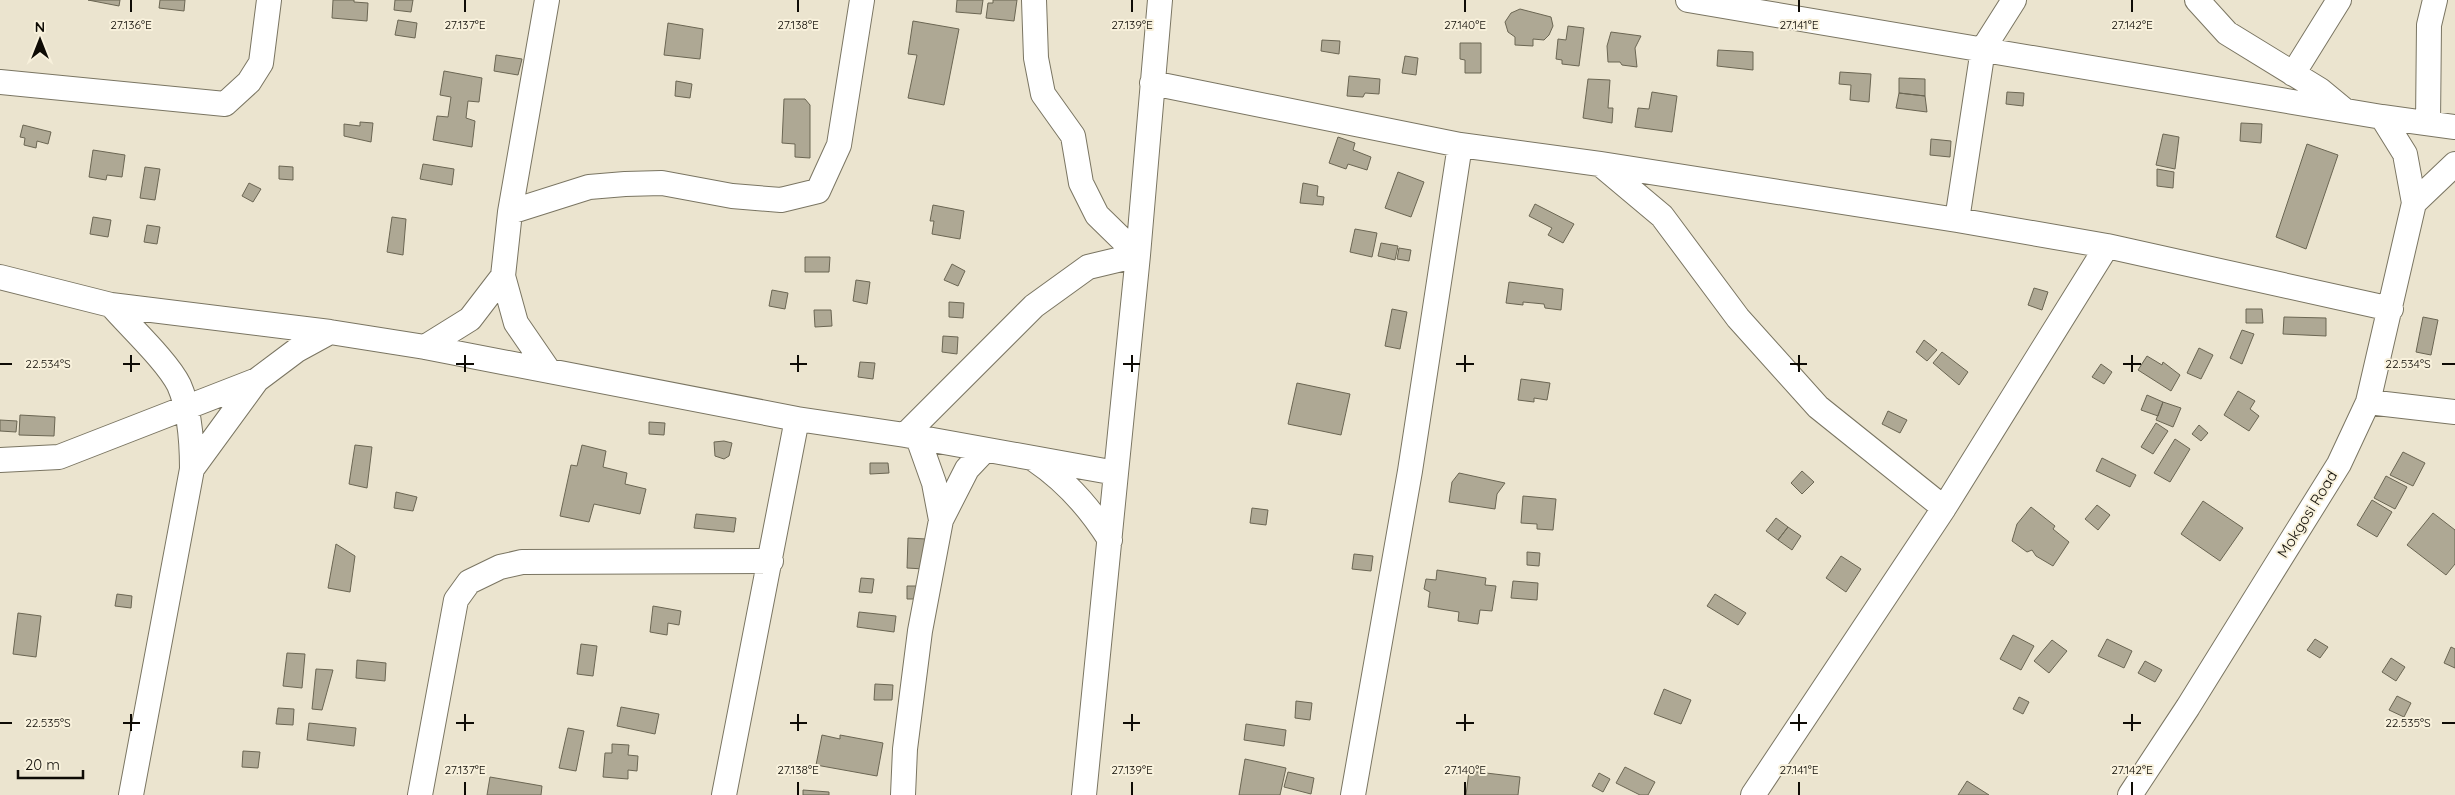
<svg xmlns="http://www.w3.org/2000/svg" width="2455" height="795" font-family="Quicksand,sans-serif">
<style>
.building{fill:#aea894;stroke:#6b6653}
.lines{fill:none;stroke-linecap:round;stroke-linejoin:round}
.minor-casing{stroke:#7a7562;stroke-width:26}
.minor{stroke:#fff;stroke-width:24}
.ticks{fill:none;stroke:#0e0b05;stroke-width:2}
.labels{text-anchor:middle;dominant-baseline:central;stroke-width:4;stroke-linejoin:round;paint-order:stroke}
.street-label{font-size:15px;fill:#0e0b05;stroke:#f8f1dc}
.ticks-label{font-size:12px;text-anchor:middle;fill:#0e0b05;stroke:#f8f1dc;stroke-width:4;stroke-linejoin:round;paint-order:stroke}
</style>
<rect width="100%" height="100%" fill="#ebe4cf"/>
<path class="building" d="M88,0H120L119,6Z
M160,0H185L184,11L159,8Z
M333,0H354V2L368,3L367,21L332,18Z
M395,0H413L411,12L394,10Z
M957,0H983L981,14L956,12Z
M993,0H1017L1014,21L986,18L988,3H993Z
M1520,9L1551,17L1553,26L1549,35L1544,40L1533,39V46L1515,45V37L1508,32L1505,22L1511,13Z
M398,20L417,23L415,38L395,35Z
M913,21L959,29L944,105L908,98L917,55L908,54Z
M668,23L703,29L700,59L664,55Z
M1568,26L1584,28L1579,66L1562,64V60L1556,59L1558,39L1566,40Z
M1611,32L1641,36L1635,48L1637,67L1622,65L1620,62H1608L1607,46Z
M1322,40L1340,41L1339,54L1321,51Z
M1460,43H1481V73H1465V60L1460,59Z
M1718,50L1753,52V70L1717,66Z
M496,55L522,59L518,75L494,71Z
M1405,56L1418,58L1416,75L1402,73Z
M444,71L482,78L479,102L468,101L466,118L475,121L472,147L433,140L437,116L448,117L451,97L440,95Z
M1840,72L1871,74L1869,102L1850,100L1851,85L1839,84Z
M1349,76L1380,79L1379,94L1365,93L1363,97L1347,96Z
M1899,78L1925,79V96L1899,93Z
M1588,79L1610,80L1608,108H1613L1612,123L1583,118Z
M676,81L692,84L690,98L675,96Z
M1652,92L1677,96L1672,132L1635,127L1638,108L1649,109Z
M2007,92L2024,93L2023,106L2006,104Z
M1899,93L1925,96L1927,112L1896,108Z
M784,99H805L810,105V158L795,157V144L782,143Z
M360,122L373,123L371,142L344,136V124L360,126Z
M2241,123L2262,124L2261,143L2240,141Z
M23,125L51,132L48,144L37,141L36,148L24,145L25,138L20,137Z
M2163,134L2179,137L2175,169L2156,165Z
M1338,137L1355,143L1353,150L1371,157L1367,170L1348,164L1346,169L1329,163Z
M1931,139L1951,141L1950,157L1930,155Z
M2307,144L2338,155L2306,249L2276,237Z
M93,150L125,155L122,177L107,175L106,180L89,177Z
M423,164L454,169L452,185L420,179Z
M279,166L293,167V180L279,179Z
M145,167L160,169L155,200L140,198Z
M2157,169L2174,172L2173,188L2157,186Z
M1398,172L1424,182L1411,217L1385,208Z
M249,183L261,189L253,202L242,196Z
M1303,183L1318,186L1317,196L1324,197L1323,205L1300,203Z
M1535,204L1574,224L1563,243L1548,235L1552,228L1529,216Z
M933,205L964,211L960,239L932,234L934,221H930Z
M93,217L111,220L108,237L90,234Z
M392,217L406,219L403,255L387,252Z
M147,225L160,227L157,244L144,242Z
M1355,229L1377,233L1372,257L1350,252Z
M1381,243L1398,246L1395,260L1378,256Z
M1399,248L1411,250L1409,261L1397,259Z
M805,257H830L829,272H805Z
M952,264L965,271L958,286L944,280Z
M856,280L870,282L867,304L853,301Z
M1509,282L1563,289L1561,310L1545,308L1544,304L1523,302V305L1506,303Z
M2034,288L2048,292L2042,310L2028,305Z
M772,290L788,293L785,309L769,306Z
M949,302L964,303L963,318L949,317Z
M1392,309L1407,312L1400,349L1385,346Z
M2246,309H2262L2263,323H2246Z
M814,310H831L832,326L815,327Z
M2284,317L2326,318V336L2283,334Z
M2423,317L2438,320L2431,355L2416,352Z
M2242,330L2254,334L2242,364L2230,358Z
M943,336L958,337L957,354L942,352Z
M1924,340L1937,350L1927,361L1916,352Z
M2199,348L2213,355L2201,379L2187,373Z
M1942,352L1968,372L1959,385L1933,363Z
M2147,356L2162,365L2163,362L2180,375L2171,391L2138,370Z
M860,362L875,363L873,379L858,377Z
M2101,364L2112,372L2104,384L2092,377Z
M1521,379L1550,383L1547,400L1534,398V402L1518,400Z
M1297,383L1350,394L1341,435L1288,424Z
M2238,391L2255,401L2250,409L2259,416L2249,431L2224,415Z
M2147,395L2163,402L2158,416L2141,410Z
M2163,402L2181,408L2173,427L2156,420Z
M1888,411L1907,420L1900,433L1882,424Z
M20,415L55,417L54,436L19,435Z
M0,420L17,421L16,432L0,431Z
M649,422L665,423L664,435L649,434Z
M2156,423L2168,431L2153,454L2141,447Z
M2199,425L2208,433L2201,441L2192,434Z
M2175,439L2190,449L2170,482L2154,473Z
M724,441L732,443L729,456L724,459L715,456L714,442Z
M355,445L372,447L367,488L349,484Z
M582,445L606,451L603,467L627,473L625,484L646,489L640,514L594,504L589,522L560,516L571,465L577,466Z
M2403,452L2425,463L2413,486L2390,475Z
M2102,458L2136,475L2130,487L2096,471Z
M870,463H888L889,473L870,474Z
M1802,471L1814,482L1802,494L1791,483Z
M1459,473L1505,483L1497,494L1495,509L1449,502L1452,482Z
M2386,476L2407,487L2395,509L2374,498Z
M396,492L417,497L413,511L394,508Z
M1523,496L1556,499L1553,530L1537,529V524L1521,523Z
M2372,500L2392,512L2377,537L2357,525Z
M2203,501L2243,528L2220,561L2181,534Z
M2097,505L2110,515L2098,530L2085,519Z
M2031,507L2055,526L2053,529L2069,542L2053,566L2036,556L2032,550L2027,552L2012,541L2017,524Z
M1252,508L1268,510L1266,525L1250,523Z
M2433,513L2455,530V564L2446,575L2407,545Z
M696,514L736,518L734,532L694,528Z
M1776,518L1788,527L1778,540L1766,531Z
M1788,527L1801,536L1792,550L1778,540Z
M908,538L926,539L924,569L907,568Z
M336,544L355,556L350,592L328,588Z
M1527,552L1540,553L1539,566L1527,565Z
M1354,554L1373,556L1371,571L1352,569Z
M1841,556L1861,569L1846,592L1826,578Z
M1437,570L1486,578L1485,585L1496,586L1492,611L1480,610L1478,624L1458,621L1459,612L1428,607L1430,592L1424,589L1426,579L1436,580Z
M861,578L874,579L872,593L859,592Z
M1513,581L1538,583L1537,600L1511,598Z
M907,586H918V599H907Z
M117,594L132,596L131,608L115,606Z
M1715,594L1746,613L1738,625L1707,606Z
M653,606L681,611L679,625L668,623L667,635L650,632Z
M859,612L896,616L894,632L857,627Z
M18,613L41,616L36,657L13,654Z
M2013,635L2034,646L2021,670L2000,659Z
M2107,639L2132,651L2124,668L2098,656Z
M2315,639L2328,647L2320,658L2307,650Z
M2052,640L2067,651L2049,673L2034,661Z
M581,644L597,646L593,676L577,674Z
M2451,647L2455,649V668L2444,663Z
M287,653L305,654L302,688L283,686Z
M2391,658L2405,667L2396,681L2382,672Z
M357,660L386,663L385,681L356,678Z
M2145,661L2162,670L2155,682L2138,673Z
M316,669L333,670L322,710L312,709Z
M875,684L893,685L892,700H874Z
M1664,689L1691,700L1681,724L1654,714Z
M2397,696L2411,703L2404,717L2389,710Z
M2019,697L2029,702L2023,714L2013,709Z
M1296,701L1312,703L1310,720L1295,718Z
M621,707L659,714L655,734L617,726Z
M278,708L294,709L293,725L276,724Z
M309,723L356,728L354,746L307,740Z
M1246,724L1286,730L1284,746L1244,740Z
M568,728L584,731L576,771L559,768Z
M822,735L840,739V735L883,743L877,776L816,765Z
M612,744L629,745L628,755L638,756L637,771L628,770V779L603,777L605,753H612Z
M243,751L260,752L258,768L242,767Z
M1245,759L1286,768L1280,795H1239Z
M1625,767L1655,782L1648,795H1640L1616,783Z
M1469,771L1520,777L1518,795H1466Z
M1288,772L1314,778L1311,794L1284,787Z
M1599,773L1610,779L1603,792L1592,786Z
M490,777L542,786L541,795H487Z
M1967,781L1989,795H1958Z
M803,790L829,792V795H803Z"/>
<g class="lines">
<defs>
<path id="minor" d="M547,0L510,212L503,276L516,323L549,371
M1034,0L1036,58L1043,94L1073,136L1081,183L1097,215L1138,255
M1688,0L2382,117L2455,127
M2197,0L2227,33L2320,90L2343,109
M2293,74L2339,0
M0,82L225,104L249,82L261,63L269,0
M1152,83L1460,145L1600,164L1957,220L2107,246L2391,309
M2428,123L2429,25L2435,0
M1600,164L1662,216L1738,318L1818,407L1944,508
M2414,203L2455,164
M510,212L589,187L625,184L662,183L732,196L781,200L818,191L839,145L862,0
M1957,220L1983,49L2014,0
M0,277L111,305L330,332L425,347L797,419L905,435L1116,473L1084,795
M111,305C130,327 167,361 179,385C190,410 192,443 192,469L131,795
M425,347L470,319L503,276
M2368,402L2455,412
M905,435L1034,306L1088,267L1138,255
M0,460L59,457L257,380
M1035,460C1066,481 1090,508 1110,540
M192,469L257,380L297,350L330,332
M1116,473L1138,255L1160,0
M941,520L967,469L985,450
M420,795L456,600L469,582L500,567L522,562L771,561
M724,795L797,419
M903,795L905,749L920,631L941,520L934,483L918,438
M1353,795L1410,471L1460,145
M1753,795L1944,508L2107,246
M2130,795L2188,707L2339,464L2368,402L2414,203L2405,154L2382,117"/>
</defs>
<use href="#minor" class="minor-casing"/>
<use href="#minor" class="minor"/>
</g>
<path class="ticks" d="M131,0V12M465,0V12M798,0V12M1132,0V12M1465,0V12M1799,0V12M2132,0V12M131,355V372M465,355V372M798,355V372M1132,355V372M1465,355V372M1799,355V372M2132,355V372M0,364H12M123,364H140M456,364H474M790,364H807M1123,364H1140M1456,364H1474M1790,364H1807M2123,364H2141M2442,364H2455M131,714V731M465,714V731M798,714V731M1132,714V731M1465,714V731M1799,714V731M2132,714V731M0,723H12M123,723H140M456,723H474M790,723H807M1123,723H1140M1456,723H1474M1790,723H1807M2123,723H2141M2442,723H2455M465,782V795M798,782V795M1132,782V795M1465,782V795M1799,782V795M2132,782V795"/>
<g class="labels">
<g class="street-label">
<text transform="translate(2307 514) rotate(-58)">Mokgosi Road</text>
</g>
</g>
<g class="ticks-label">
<text x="131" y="29">27.136°E</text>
<text x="465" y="29">27.137°E</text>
<text x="798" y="29">27.138°E</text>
<text x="1132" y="29">27.139°E</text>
<text x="1465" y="29">27.140°E</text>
<text x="1799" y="29">27.141°E</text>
<text x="2132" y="29">27.142°E</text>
<text x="48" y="368">22.534°S</text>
<text x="2408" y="368">22.534°S</text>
<text x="48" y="727">22.535°S</text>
<text x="2408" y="727">22.535°S</text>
<text x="465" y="774">27.137°E</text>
<text x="798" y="774">27.138°E</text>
<text x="1132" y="774">27.139°E</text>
<text x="1465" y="774">27.140°E</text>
<text x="1799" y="774">27.141°E</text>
<text x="2132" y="774">27.142°E</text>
</g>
<g transform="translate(40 40)" stroke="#f8f1dc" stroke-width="4" paint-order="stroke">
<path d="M0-4L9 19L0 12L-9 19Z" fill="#0e0b05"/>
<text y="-8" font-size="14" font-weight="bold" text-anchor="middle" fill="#0e0b05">N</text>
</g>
<path d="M18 770v8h65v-8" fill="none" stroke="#0e0b05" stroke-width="2.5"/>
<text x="25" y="770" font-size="15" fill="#0e0b05" stroke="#f8f1dc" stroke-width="4" paint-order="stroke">20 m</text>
</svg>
